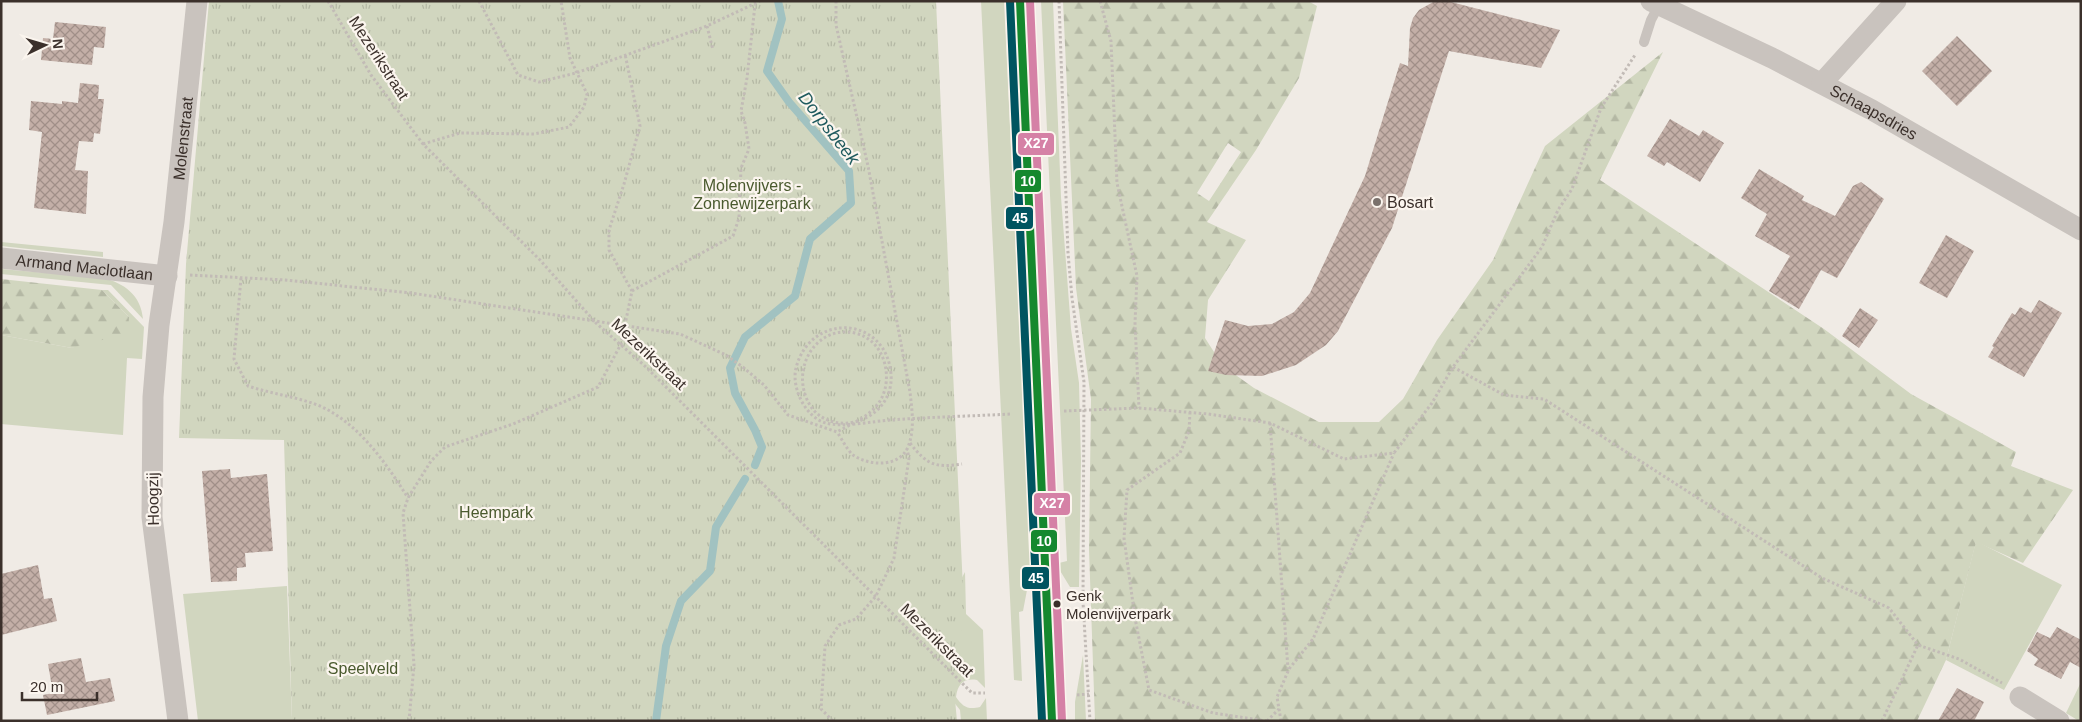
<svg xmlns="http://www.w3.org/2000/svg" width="2082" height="722" font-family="Arial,sans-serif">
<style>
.green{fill:#d1d6bf}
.forest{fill:url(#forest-firs);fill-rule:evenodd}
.park{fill:url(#park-tufts)}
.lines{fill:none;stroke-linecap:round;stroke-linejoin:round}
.stream{stroke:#a1c2c1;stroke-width:8}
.building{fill:url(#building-cross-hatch)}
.path{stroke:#c2bbb6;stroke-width:3;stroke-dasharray:2.5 2.5;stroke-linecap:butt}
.service{stroke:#c9c3be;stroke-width:10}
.minor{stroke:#c9c3be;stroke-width:21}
.secondary{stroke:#bab3ae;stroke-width:28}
.bus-1-casing{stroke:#fbf5ee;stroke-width:11}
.bus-2-casing{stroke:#fbf5ee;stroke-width:11}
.bus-3-casing{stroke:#fbf5ee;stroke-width:11}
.bus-1{stroke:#15882e;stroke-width:8}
.bus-2{stroke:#005460;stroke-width:8}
.bus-3{stroke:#d581a6;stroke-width:8}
.poi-dot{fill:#7a716c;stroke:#fbf5ee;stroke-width:2}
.bus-dot{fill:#3b302b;stroke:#fbf5ee;stroke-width:2}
.labels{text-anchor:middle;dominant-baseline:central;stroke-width:4.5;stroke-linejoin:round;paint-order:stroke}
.bus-label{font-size:15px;fill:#3b302b;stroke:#fbf5ee;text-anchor:start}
.street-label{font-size:16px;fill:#3b302b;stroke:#fbf5ee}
.park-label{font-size:16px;fill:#4a5a2e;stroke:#fbf5ee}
.poi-label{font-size:16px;fill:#3b302b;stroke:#fbf5ee;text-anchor:start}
.water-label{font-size:18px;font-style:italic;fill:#1f5a5e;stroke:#fbf5ee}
.line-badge{stroke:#fbf5ee;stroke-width:2}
.badge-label{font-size:14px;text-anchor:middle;font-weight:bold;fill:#fff}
</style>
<defs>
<pattern id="forest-firs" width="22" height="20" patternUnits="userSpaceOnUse" patternTransform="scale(1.25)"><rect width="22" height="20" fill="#d1d6bf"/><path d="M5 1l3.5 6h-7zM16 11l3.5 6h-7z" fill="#b4b8a4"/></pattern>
<pattern id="park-tufts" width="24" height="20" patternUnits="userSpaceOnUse" patternTransform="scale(1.25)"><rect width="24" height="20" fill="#d1d6bf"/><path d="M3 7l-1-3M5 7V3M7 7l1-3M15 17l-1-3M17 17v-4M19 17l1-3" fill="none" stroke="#b4b8a4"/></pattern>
<pattern id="building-cross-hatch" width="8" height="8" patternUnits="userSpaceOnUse" patternTransform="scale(1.25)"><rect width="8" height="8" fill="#c3afa7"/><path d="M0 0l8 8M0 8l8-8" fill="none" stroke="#a08f88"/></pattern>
</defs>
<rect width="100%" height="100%" fill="#f0ebe5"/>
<path class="green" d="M981,1H1004L1031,569L1023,611L1019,612L1022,681L1014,680Z
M1041,1H1053L1061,197L1071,329L1079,383L1081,461L1079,587H1070L1059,569V563L1067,561Z
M1,242L103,252V257L1,246Z
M1,269L103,278C124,283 141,295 143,319L111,285L1,274Z
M102,290H108L144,327L142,359L127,358L123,435L1,424V335L72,348L129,317Z
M1976,541L2062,585L2004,690L1946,660Z
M965,572L966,614L983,630L985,688L977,680C963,678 958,684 956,697C963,707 968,710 980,707L986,698L987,721H961L960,710L884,614L953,594Z
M287,586L292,721H198L183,594Z
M1083,655L1086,721H1075V702Z
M2081,682V721H2079L2066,713Z"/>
<path class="forest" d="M1063,1H1308L1317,6L1299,78L1256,150L1207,222L1246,240L1208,300L1205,338L1223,366L1254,388L1319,422H1379L1403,399L1437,340L1493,260L1545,146L1663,52L1600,180L1824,329L1911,394L2016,452L2011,466L2073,490L2023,563L1976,542L1946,660L1917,721H1095L1089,550L1091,399L1076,288ZM1228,143L1241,152L1209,201L1197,193Z
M1,279L102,290L129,317L128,333L72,348L1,335Z"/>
<path class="park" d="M209,1H936L964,611L954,689L957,721H292L284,440L179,438L186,264Z"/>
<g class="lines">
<path class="stream" d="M755,465L762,447L755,430L735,393L730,368L745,337L795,296L810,239L851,203L849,171L789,102L767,71L782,19L778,1
M656,721L666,646L681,601L710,571L716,527L745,479"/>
</g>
<path class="building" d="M1435,1H1447L1560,30L1541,68L1449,51L1392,228L1338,331L1326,345L1296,365L1262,376L1226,375L1208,371L1225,320L1248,326L1272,324L1294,312L1310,293L1365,176L1400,63L1408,66L1410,28L1413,18L1419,10Z
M55,22L106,27L104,48L94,47L92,65L41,60L43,38L53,39Z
M1957,36L1992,71L1957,106L1922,71Z
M80,83L99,85L98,99H104L100,134L94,133L93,142L79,141L75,170L88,171L86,214L34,208L42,132L29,130L31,101L62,104V101L78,103Z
M1670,119L1699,136L1703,130L1724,143L1700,182L1667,162L1664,166L1647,156Z
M1759,169L1804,196L1802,200L1835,216L1853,186L1861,182L1884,199L1837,278L1821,270L1799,309L1769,291L1790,256L1755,236L1767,214L1741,198Z
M1946,235L1974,251L1947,298L1919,283Z
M2039,300L2062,313L2024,377L1988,357L1994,347L1992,346L2012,313L2015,315L2020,307L2031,313Z
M1860,308L1878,320L1859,348L1842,336Z
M230,469L231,478L267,474L273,551L245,553L246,567L237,568V581L211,582L202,471Z
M38,565L44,599L52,598L57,621L1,635V574Z
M2057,627L2081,640V668L2070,662L2061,679L2034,665L2038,659L2027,651L2037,632L2050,638Z
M81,658L86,682L110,678L115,701L47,715L43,695L53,693L48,664Z
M1957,688L1984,702L1974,721H1938Z"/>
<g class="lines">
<path class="path" d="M328,1L371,75L423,144L540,260L596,323L646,367L972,693H985
M479,1L518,75L539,82L576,73L707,26L760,1
M836,1V25L868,166L910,392C912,410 915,429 908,447C899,468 869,466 853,455C847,450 842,439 837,432
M1059,1L1068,253L1072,298L1084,382L1083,602L1090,721
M1100,1L1111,41L1117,183L1137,276L1135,323L1139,408
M707,26L713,50
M423,144L460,133L534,134L569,127L584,107L587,94L570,58L561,1
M190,275L285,280L411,293L680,334L726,355L744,368L764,385L788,415L837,432C851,424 871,416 880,401C894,378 885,340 855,333C818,325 793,364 806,397C823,443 895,424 891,374C886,315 810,312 796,368C791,388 806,418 826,423C842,428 874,421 891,420C931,417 972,416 1012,414
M241,278L234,359L248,386C269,393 291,396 312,403C354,417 385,461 408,498
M632,291L733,236L739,218L741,168L749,149L745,123L741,111L747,78L755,5
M1453,367L1504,395L1544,399L1822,578L1889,608L1918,645L1959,659L2002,683
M1064,411L1139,408L1208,414L1270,423L1344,459L1394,453L1432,403L1453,367L1542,247L1558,210L1572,189L1601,108L1635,55
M1190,412L1189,431L1180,453L1127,490L1124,538L1135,618L1149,690L1213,713L1266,721
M1270,423L1288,669
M910,443C927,465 935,468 962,464
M1077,695L1089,694
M409,721L414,665L403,513L408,498L431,461L445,447L513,424L598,387L621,344L632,291L609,250V230L624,184L640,126L625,54
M833,721L821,709L825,646L839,625L856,619L876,596L894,558L909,458L907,449
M1267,721L1279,709
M1281,721L1277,697L1289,669L1313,639L1394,453
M1882,721L1918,645"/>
<path class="service" d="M1644,42L1651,20L1659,5"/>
<g class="minor">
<path id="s1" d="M1651,1L1772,58L1872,110L2081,230"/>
<path d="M1822,83L1896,1"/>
<path id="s2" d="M1,258L167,276"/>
<path d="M2020,697L2059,721"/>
<path id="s3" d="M178,721L152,517L153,397L159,325L174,222L197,1"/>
</g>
<path class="secondary" d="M1020,1L1052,721"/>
<defs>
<path id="bus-1" d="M1020,1L1052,721"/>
<path id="bus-2" d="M1010,1L1042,721"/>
<path id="bus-3" d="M1030,1L1062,721"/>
</defs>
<use href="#bus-1" class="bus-1-casing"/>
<use href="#bus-2" class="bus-2-casing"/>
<use href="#bus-3" class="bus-3-casing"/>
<use href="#bus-1" class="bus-1"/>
<use href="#bus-2" class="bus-2"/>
<use href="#bus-3" class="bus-3"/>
</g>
<circle class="poi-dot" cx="1377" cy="202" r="5"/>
<circle class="bus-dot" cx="1057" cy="604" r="4.5"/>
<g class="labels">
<g class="bus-label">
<text x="1066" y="595">Genk<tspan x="1066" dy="18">Molenvijverpark</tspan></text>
</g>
<g class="street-label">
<text transform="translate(379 58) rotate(57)">Mezerikstraat</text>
<text stroke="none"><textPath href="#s1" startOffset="249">Schaapsdries</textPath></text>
<text stroke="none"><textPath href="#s3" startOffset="586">Molenstraat</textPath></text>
<text stroke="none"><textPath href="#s2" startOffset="84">Armand Maclotlaan</textPath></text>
<text transform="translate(649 354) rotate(43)">Mezerikstraat</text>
<text transform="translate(153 499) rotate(-91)">Hoogzij</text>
<text transform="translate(937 640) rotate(45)">Mezerikstraat</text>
</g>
<g class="park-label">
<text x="752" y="185">Molenvijvers -<tspan x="752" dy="18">Zonnewijzerpark</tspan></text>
<text x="496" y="512">Heempark</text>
<text x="363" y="668">Speelveld</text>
</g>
<g class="poi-label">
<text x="1387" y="202">Bosart</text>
</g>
<g class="water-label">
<text transform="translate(829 128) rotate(52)">Dorpsbeek</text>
</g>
</g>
<g class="line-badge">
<rect x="1017" y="132" width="38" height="24" rx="5" fill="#d581a6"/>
<rect x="1014" y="169" width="28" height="24" rx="5" fill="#15882e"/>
<rect x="1005" y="206" width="29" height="24" rx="5" fill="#005460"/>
<rect x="1033" y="492" width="38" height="24" rx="5" fill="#d581a6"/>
<rect x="1030" y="529" width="28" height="24" rx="5" fill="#15882e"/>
<rect x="1021" y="566" width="29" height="24" rx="5" fill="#005460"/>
</g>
<g class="badge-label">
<text x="1036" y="148">X27</text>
<text x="1028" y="186">10</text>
<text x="1020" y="223">45</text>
<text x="1052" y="508">X27</text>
<text x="1044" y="546">10</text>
<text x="1036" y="583">45</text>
</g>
<rect width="2082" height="722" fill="none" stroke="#3b302b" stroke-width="5"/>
<g transform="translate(45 45) rotate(85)" stroke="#fbf5ee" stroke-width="4" paint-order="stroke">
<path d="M0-4L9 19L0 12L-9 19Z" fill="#3b302b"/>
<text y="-8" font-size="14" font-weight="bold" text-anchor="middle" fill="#3b302b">N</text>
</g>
<path d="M22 692v8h75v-8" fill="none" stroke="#3b302b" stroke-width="2.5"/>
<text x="30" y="692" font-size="15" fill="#3b302b" stroke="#fbf5ee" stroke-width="4" paint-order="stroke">20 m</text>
</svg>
